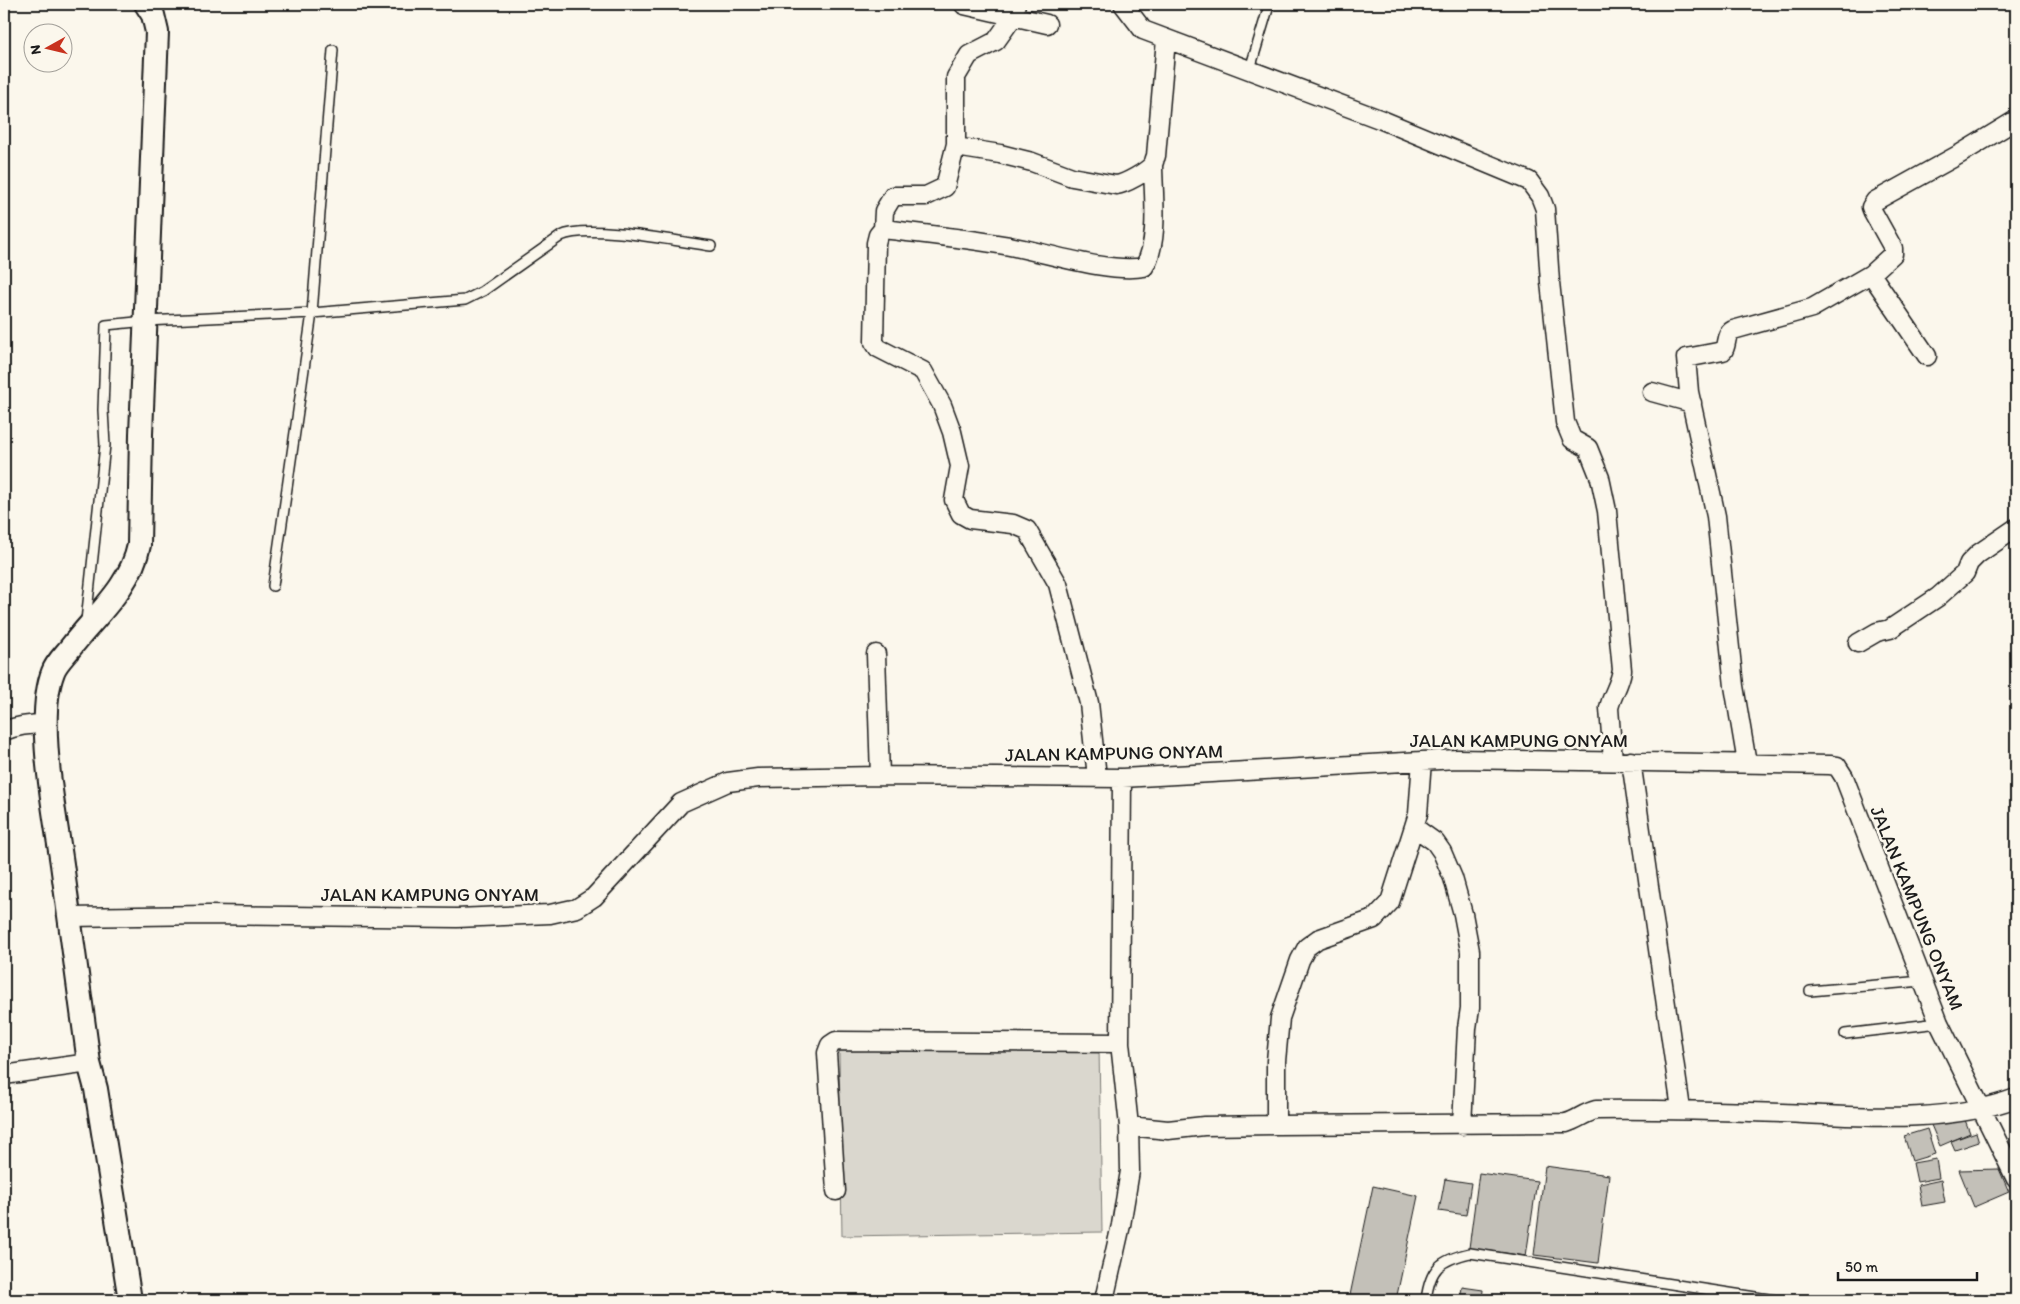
<svg xmlns="http://www.w3.org/2000/svg" width="2020" height="1304" font-family="Itim,sans-serif">
<style>
.green{fill:#dad7ce;stroke:#7b7a75}
.building{fill:#c3c0b8;stroke:#1c1c1c}
.lines{fill:none;stroke-linecap:round;stroke-linejoin:round}
.service-casing{stroke:#1c1c1c;stroke-width:12}
.minor-casing{stroke:#1c1c1c;stroke-width:21}
.tertiary-casing{stroke:#1c1c1c;stroke-width:26}
.service{stroke:#fbf7ec;stroke-width:9}
.minor{stroke:#fbf7ec;stroke-width:18}
.tertiary{stroke:#fbf7ec;stroke-width:22}
.labels{text-anchor:middle;dominant-baseline:central;stroke-width:5;stroke-linejoin:round;paint-order:stroke}
.street-label{font-size:19px;fill:#1c1c1c;stroke:#fbf7ec}
</style>
<rect width="100%" height="100%" fill="#fbf7ec"/>
<filter id="ink" filterUnits="userSpaceOnUse"><feTurbulence type="fractalNoise" baseFrequency=".02" numOctaves="2"/><feDisplacementMap in="SourceGraphic" scale="10" xChannelSelector="R" yChannelSelector="G"/><feConvolveMatrix kernelMatrix="1 2 1 2 8 2 1 2 1" color-interpolation-filters="sRGB"/></filter>
<g filter="url(#ink)">
<path class="green" d="M1099,1047L1102,1232L842,1236L839,1051Z"/>
<path class="building" d="M1962,1112L1970,1133L1940,1146L1931,1125Z
M1927,1129L1935,1154L1912,1161L1904,1136Z
M1976,1132L1979,1142L1955,1150L1951,1141Z
M1936,1159L1939,1178L1917,1182L1913,1163Z
M1545,1166L1609,1175L1598,1263L1534,1255Z
M1999,1169L2009,1192L1974,1207L1959,1170Z
M1479,1173L1537,1181L1526,1256L1469,1248Z
M1445,1179L1471,1183L1466,1215L1439,1211Z
M1941,1180L1945,1202L1922,1206L1918,1185Z
M1373,1186L1418,1196L1396,1300H1349Z
M1462,1287L1483,1290L1482,1300H1460Z"/>
<g class="lines">
<defs>
<path id="service" d="M1250,69L1268,9
M273,586L312,313L333,50
M86,621L105,445L103,410L106,325L146,321L312,313L465,300L483,291L561,236C587,223 680,242 711,246
M1810,991L1922,981
M1845,1034L1939,1023
M1426,1300C1430,1269 1439,1260 1470,1253L1775,1300"/>
<path id="minor" d="M1016,4L1013,17L996,41L969,55L956,77V144L962,148L1000,154L1032,162L1072,177L1116,185C1125,184 1147,172 1153,164C1154,163 1155,157 1156,156L1166,39
M1123,4L1143,30L1382,120L1529,181L1540,196L1545,209L1550,282L1565,422L1572,439L1588,448L1600,478L1607,511L1622,670C1620,685 1612,694 1609,708L1613,761
M964,5L1047,24
M883,229L884,211L893,196H926L945,187L956,144
M1871,274L1927,356
M1652,392L1692,403
M1858,643L1877,632L1890,629L1938,597L1965,573L1969,563L1978,554L2016,528
M876,654L880,776
M4,731C18,725 31,724 46,724
M1631,761L1681,1109
M1747,763L1734,686L1716,516L1689,392L1686,358L1723,351C1728,344 1724,335 1733,330L1812,308L1871,274L1893,254V248L1873,212L1871,207L1875,201L1960,154L2016,120
M1097,777L1089,703L1058,584L1027,530L1013,524L970,519L961,514L954,500L960,466L952,432L942,405L923,371L878,348L874,342L876,243L878,235L883,229C923,234 964,238 1004,245C1042,251 1108,274 1144,267C1160,242 1153,193 1153,164
M1414,827L1435,842L1442,852L1453,878L1463,914L1470,951V1008L1467,1028L1462,1125
M69,917L209,915L457,918L550,914L577,908L594,897L681,803L728,782L758,778L880,776L1122,778L1457,759L1830,765L1837,766L1844,777L1939,1023L2016,1179
M4,1075L89,1063
M1276,1125L1566,1123C1577,1120 1584,1113 1596,1110C1658,1109 1720,1111 1782,1113C1858,1116 1944,1125 2016,1098
M1129,1126L1168,1130L1204,1126L1276,1125V1061L1280,1018L1300,960L1307,947L1318,939L1374,919L1390,902L1418,814L1422,761
M836,1191L827,1053L830,1045L836,1041L1120,1043
M1104,1300L1121,1225L1130,1171L1129,1126L1120,1043L1122,778"/>
<path id="tertiary" d="M130,1300L96,1089L89,1063C80,996 71,930 62,864C55,814 35,718 53,672C56,663 65,655 71,647C96,615 131,586 139,545L141,434L157,32L153,15L146,4"/>
</defs>
<use href="#service" class="service-casing"/>
<use href="#minor" class="minor-casing"/>
<use href="#tertiary" class="tertiary-casing"/>
<use href="#service" class="service"/>
<use href="#minor" class="minor"/>
<use href="#tertiary" class="tertiary"/>
</g>
</g>
<g class="labels">
<g class="street-label">
<text x="1519" y="740">JALAN KAMPUNG ONYAM</text>
<text transform="translate(1114 753) rotate(-1)">JALAN KAMPUNG ONYAM</text>
<text x="430" y="894">JALAN KAMPUNG ONYAM</text>
<text transform="translate(1917 908) rotate(68)">JALAN KAMPUNG ONYAM</text>
</g>
</g>
<rect width="2020" height="1304" fill="none" stroke="#fbf7ec" stroke-width="20"/>
<rect x="10" y="10" width="2000" height="1284" fill="none" stroke="#1c1c1c" stroke-width="2" filter="url(#ink)"/>
<g transform="translate(48 48) rotate(262)"><circle r="24" fill="#fbf7ec" stroke="#a29f99"/>
<path d="M0-4L9 19L0 12L-9 19Z" fill="#c8321e"/>
<text y="-8" font-size="14" font-weight="bold" text-anchor="middle" fill="#1c1c1c">N</text>
</g>
<path d="M1838 1272v8h139v-8" fill="none" stroke="#1c1c1c" stroke-width="2.5"/>
<text x="1845" y="1272" font-size="15" fill="#1c1c1c" stroke="#fbf7ec" stroke-width="4" paint-order="stroke">50 m</text>
</svg>
